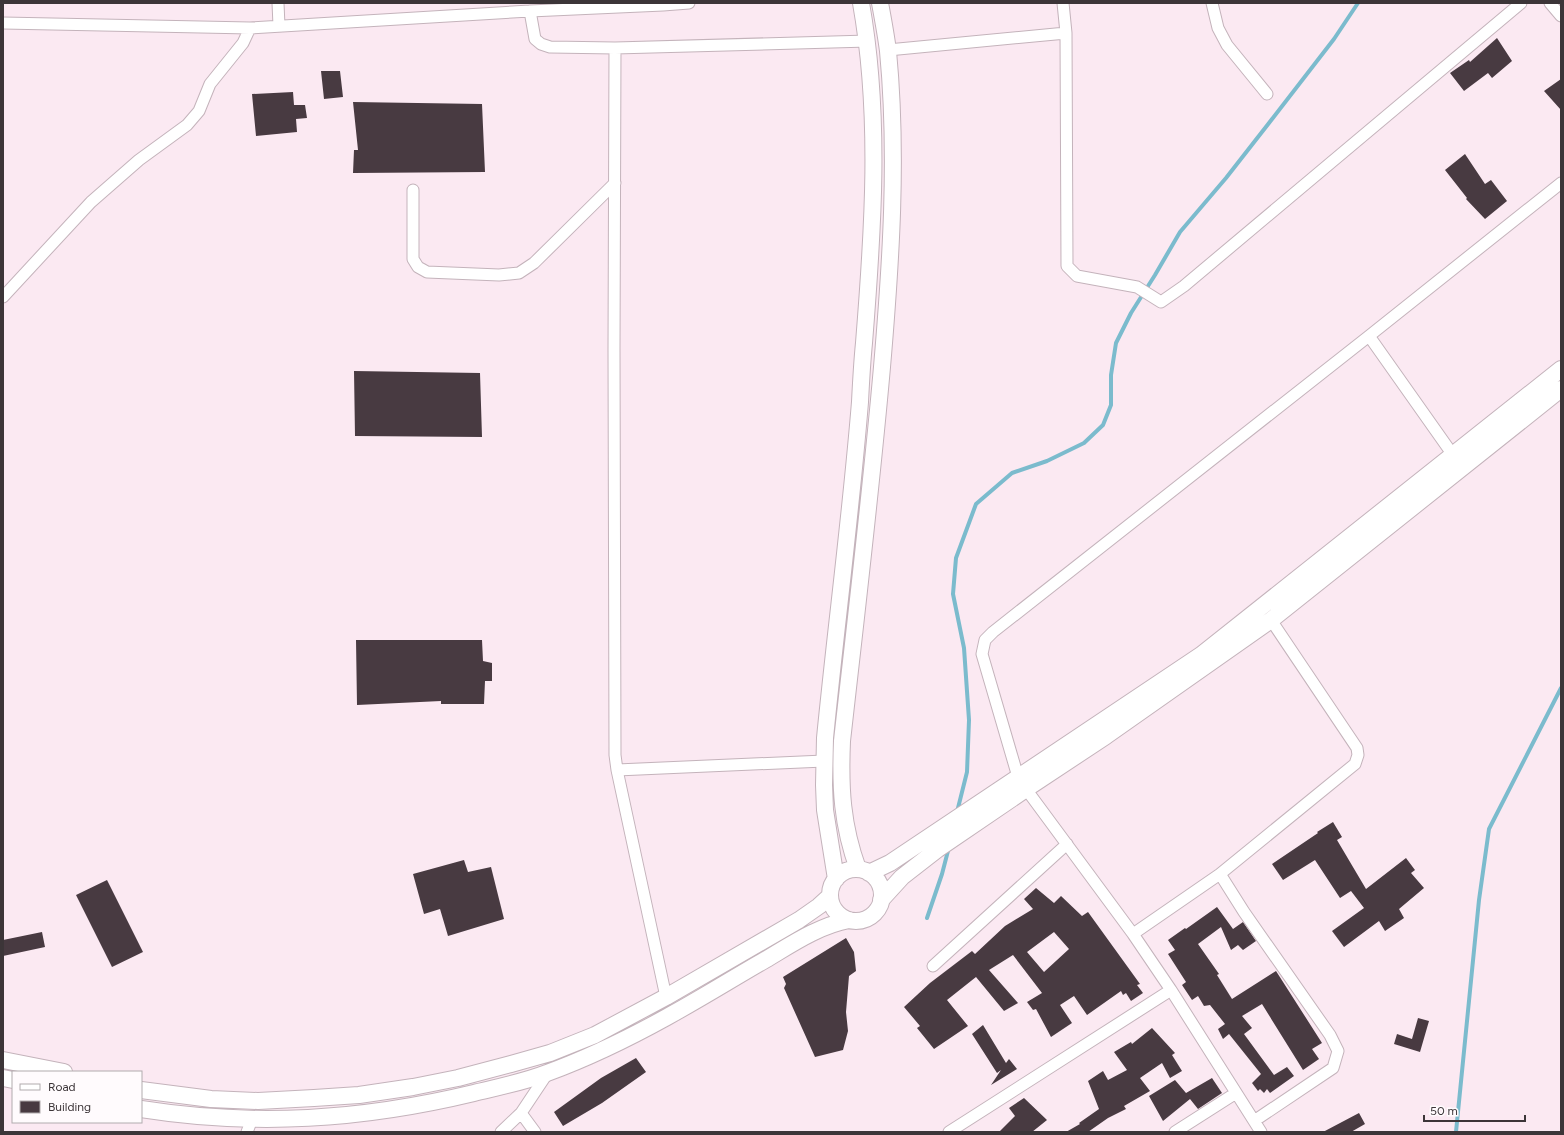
<svg xmlns="http://www.w3.org/2000/svg" width="1564" height="1135" font-family="Figtree,sans-serif">
<style>
.lines{fill:none;stroke-linecap:round;stroke-linejoin:round}
.stream{stroke:#7bbbcd;stroke-width:4}
.building{fill:#483a41;fill-rule:evenodd}
.minor-casing{stroke:#c4b3bb;stroke-width:13}
.secondary-casing{stroke:#c4b3bb;stroke-width:18}
.minor{stroke:#fff;stroke-width:11}
.secondary{stroke:#fff;stroke-width:16}
</style>
<rect width="100%" height="100%" fill="#fbe9f2"/>
<g class="lines">
<path class="stream" d="M957,812L967,772L969,720L964,648L953,594L956,558L976,504L1012,473L1047,461L1084,443L1103,425L1111,405V375L1116,343L1131,313L1155,275L1180,232L1226,178L1269,123L1334,39L1358,3
M927,918L942,874L949,847
M1456,1132L1479,900L1489,829L1561,688"/>
</g>
<path class="building" d="M1497,38L1512,61L1492,78L1488,73L1464,91L1450,73L1469,60L1470,62Z
M321,71H340L343,97L324,99Z
M1561,79V110L1544,91Z
M293,92L294,105H305L307,118L296,119L297,132L256,136L252,94Z
M353,102L482,104L485,172L353,173L354,150H358Z
M1465,154L1485,184L1491,180L1507,201L1485,219L1466,199L1467,198L1445,170Z
M354,371L480,373L482,437L355,436Z
M356,640H482L483,661L492,663V681H485L484,704H441V701L357,705Z
M1333,822L1342,837L1337,840L1366,889L1406,858L1415,870L1411,873L1424,888L1399,909L1404,918L1385,931L1379,921L1344,947L1332,931L1364,908L1351,891L1340,898L1315,860L1283,880L1272,864L1318,833L1317,832Z
M464,860L468,872L491,867L504,919L448,936L440,909L424,914L413,874Z
M107,880L143,952L112,967L76,895Z
M1036,888L1054,903L1061,896L1082,916L1088,912L1140,984L1137,985L1143,993L1131,1001L1126,993L1123,995L1121,991L1087,1015L1074,996L1060,1005L1072,1023L1051,1037L1036,1009L1033,1010L1027,1002L1042,993L1013,955L989,970L1018,1003L1004,1011L976,977L947,1000L968,1026L934,1049L917,1028L920,1026L904,1007L930,983L972,951L975,954L1005,926L1033,909L1024,899ZM1054,932L1069,949L1044,972L1027,952Z
M1217,907L1233,929L1243,922L1256,941L1243,950L1238,945L1231,950L1221,927L1198,944L1219,974L1217,975L1232,999L1276,971L1322,1043L1312,1049L1319,1059L1303,1070L1262,1004L1242,1016L1252,1028L1244,1034L1274,1075L1287,1067L1294,1076L1270,1093L1267,1089L1264,1093L1260,1089L1258,1091L1252,1083L1261,1074L1229,1034L1223,1039L1218,1029L1225,1024L1210,1005L1204,1006L1198,996L1192,1000L1182,985L1186,982L1168,954L1175,950L1168,940L1185,928L1186,929Z
M42,932L45,947L3,956V940Z
M846,938L854,952L856,971L849,976L846,1012L848,1031L843,1050L815,1057L784,988L786,984L783,977Z
M1418,1018L1429,1021L1420,1052L1394,1044L1397,1034L1412,1039Z
M983,1025L1006,1063L1009,1059L1017,1069L991,1085L1001,1070L997,1073L972,1034Z
M1152,1028L1175,1053L1172,1055L1182,1071L1170,1078L1162,1063L1140,1078L1150,1091L1124,1106L1126,1109L1108,1118L1088,1132H1066L1080,1124L1079,1123L1099,1109L1088,1081L1103,1071L1108,1080L1127,1070L1114,1052L1131,1042L1132,1044Z
M636,1058L646,1072L602,1103L563,1126L554,1112L601,1078Z
M1212,1078L1222,1093L1198,1109L1190,1099L1163,1121L1149,1096L1175,1080L1186,1093Z
M1024,1098L1047,1120L1032,1132H999L1015,1116L1009,1108Z
M1359,1113L1365,1124L1351,1132H1323Z"/>
<g class="lines">
<defs>
<path id="minor" d="M278,3L279,26
M1063,3L1066,33L1067,266L1077,276L1137,287L1161,302L1184,286L1521,3
M1212,3L1218,28L1227,45L1267,94
M1550,3L1561,16
M530,11L535,39L541,44L550,47L615,48L868,41
M3,23L250,28L530,11L663,5L689,3
M615,48L614,349L615,755L617,770L666,997
M888,50L1066,33
M413,190V259L418,267L427,272L499,275L519,273L534,263L615,183
M3,297L91,202L139,160L187,125L199,111L210,84L243,43L250,28
M1369,336L1453,455
M617,770L824,761
M1018,777L982,654L985,640L993,632L1369,336L1561,183
M1026,789L1133,934L1171,990L1261,1132
M1220,874L1244,912L1330,1035L1338,1051L1333,1068L1254,1121
M1133,934L1220,874L1355,764L1358,755L1357,748L1271,620
M933,966L1067,844
M521,1113L535,1132
M247,1132L252,1119
M501,1132L521,1113L547,1074
M949,1132L1171,990
M1175,1132L1236,1093"/>
<path id="secondary" d="M858,869C842,825 840,788 842,741C856,616 871,492 882,367C891,262 898,156 888,51C886,35 883,19 880,3
M830 895a26 26 0 1 1 52 0a26 26 0 1 1-52 0Z
M869,873L890,863L1201,655L1561,369
M836,879L825,810L824,785L825,738C836,626 851,514 860,402C861,382 862,363 864,343C873,231 881,115 861,3
M881,900L902,877L938,849L1026,789L1106,736L1271,620L1561,389
M3,1060L64,1072
M3,1078L13,1080
M141,1090L211,1099L258,1101L314,1098L359,1095L413,1087L458,1078L511,1064L550,1053L595,1035L666,997L799,920L819,906L830,896
M141,1109C255,1127 362,1120 474,1093C499,1087 524,1082 547,1073C588,1058 629,1038 667,1017C700,999 732,979 765,960C792,944 818,926 849,920"/>
</defs>
<use href="#minor" class="minor-casing"/>
<use href="#secondary" class="secondary-casing"/>
<use href="#minor" class="minor"/>
<use href="#secondary" class="secondary"/>
</g>
<rect width="1564" height="1135" fill="none" stroke="#3c3538" stroke-width="8"/>
<rect x="12" y="1071" width="130" height="52" fill="#fffbfd" stroke="#b1acae"/>
<rect x="20" y="1084" width="20" height="6" fill="#ffffff" stroke="#b1acae"/>
<text x="48" y="1091" font-size="12" fill="#3c3538">Road</text>
<rect x="20" y="1101" width="20" height="12" fill="#483a41" stroke="#b1acae"/>
<text x="48" y="1111" font-size="12" fill="#3c3538">Building</text>
<path d="M1424 1115v6h101v-6" fill="none" stroke="#3c3538" stroke-width="2"/>
<text x="1430" y="1115" font-size="12" fill="#3c3538" stroke="#fffbfd" stroke-width="3" paint-order="stroke">50 m</text>
</svg>
